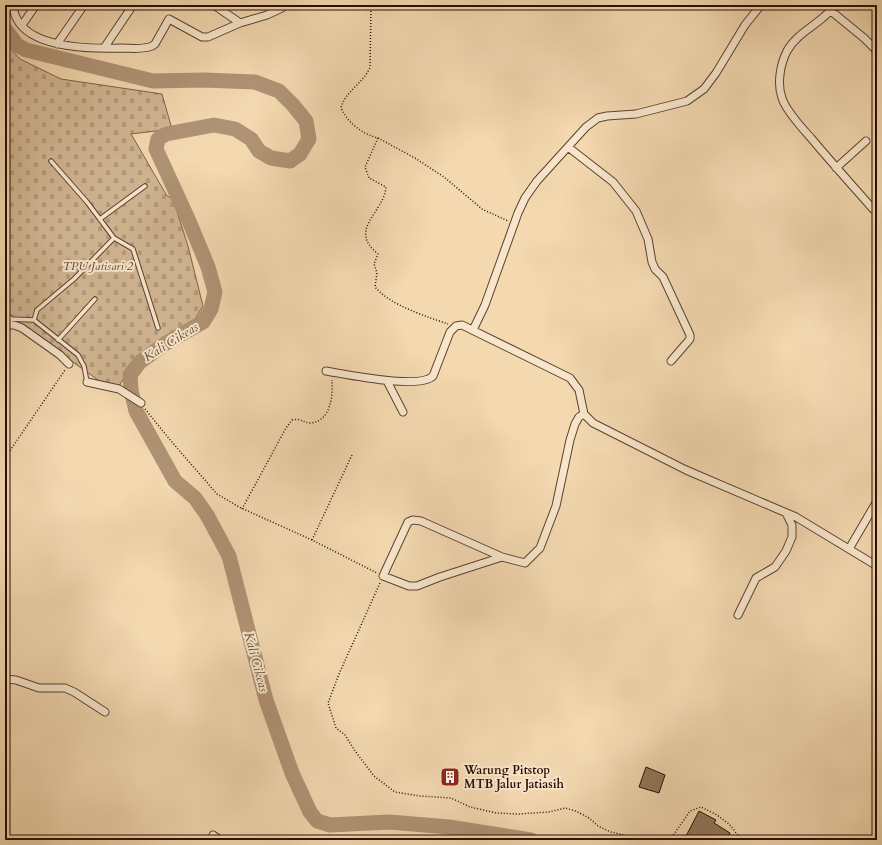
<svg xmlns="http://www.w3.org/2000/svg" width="882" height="845" font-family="Cardo,serif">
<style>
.cemetery{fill:url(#cemetery-stones);stroke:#7e6149}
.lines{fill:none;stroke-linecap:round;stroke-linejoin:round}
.river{stroke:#af9374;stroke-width:15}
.building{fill:#93775c;stroke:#2b0d00}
.service-casing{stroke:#5d402c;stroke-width:5.5}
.minor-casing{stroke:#5d402c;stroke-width:9}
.path{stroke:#2b0d00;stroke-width:1.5;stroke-dasharray:1 2;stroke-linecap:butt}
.service{stroke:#f7e6cc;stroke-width:3.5}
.minor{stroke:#f7e6cc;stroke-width:7}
.labels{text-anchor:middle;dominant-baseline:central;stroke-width:4;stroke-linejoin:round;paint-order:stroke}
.park-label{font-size:12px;font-style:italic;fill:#654833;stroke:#f7e6cc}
.poi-label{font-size:12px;font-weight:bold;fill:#2b0d00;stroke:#f7e6cc;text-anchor:start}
.water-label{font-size:13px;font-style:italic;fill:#664934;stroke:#f7e6cc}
</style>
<defs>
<pattern id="cemetery-stones" width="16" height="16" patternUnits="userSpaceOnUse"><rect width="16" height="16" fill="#d1b592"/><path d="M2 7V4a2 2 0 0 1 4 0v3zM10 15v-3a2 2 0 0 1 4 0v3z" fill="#b49a7c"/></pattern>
</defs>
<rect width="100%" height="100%" fill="#f3d8b0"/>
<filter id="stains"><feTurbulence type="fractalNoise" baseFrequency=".005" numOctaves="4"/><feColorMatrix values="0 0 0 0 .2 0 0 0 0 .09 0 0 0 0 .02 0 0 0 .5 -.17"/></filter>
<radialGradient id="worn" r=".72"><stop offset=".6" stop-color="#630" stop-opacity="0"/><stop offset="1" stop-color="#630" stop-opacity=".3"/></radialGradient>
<path class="cemetery" d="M5,43L20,59L61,79L162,94L172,129L131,134L167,196L173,199L188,246L203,306L192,324L139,355L115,392L5,314Z"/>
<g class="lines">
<path class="river" d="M5,29L17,45L26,50L153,81L204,80L255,82L279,91L293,105L306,121L309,139L300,154L290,161L271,158L259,151L251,139L235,129L214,125L166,134L158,139L156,149L189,221L208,267L215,292L211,309L203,322L166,343L140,362L130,375L131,390L136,411L175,481L195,498L207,515L229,556L266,700L292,773L310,812L317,821L330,825L389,822L449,827L531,840"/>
</g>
<path class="building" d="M646,767L665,775L659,793L639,787Z
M447,769L458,772L453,786L442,782Z
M699,811L716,820L714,823L730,833L727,840H684Z"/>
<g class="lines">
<defs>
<path id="service" d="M100,219L145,186
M114,238L133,249L158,328
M9,319L34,320L37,310L74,279L114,238L87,202L51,161
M34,320L78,355L84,366L87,382
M58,340L95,299"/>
<path id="minor" d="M13,5C16,49 90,49 121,48C131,48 143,50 152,46L155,44L169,19L202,37H208L240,23L267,15L282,8L284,5
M214,5L240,23
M835,5C823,23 798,31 787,51C780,65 777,84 782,98C786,111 802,128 811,138C831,162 852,185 873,209L877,210
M831,11L864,38L877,51
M22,25L36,5
M57,44L84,5
M104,48L133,5
M568,147L613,182L636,211L648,239L652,262L655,269L663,277L690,335V339L671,361
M836,168L866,141
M5,320L9,319
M5,325H14L22,328L60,355L69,364
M473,330L485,305L518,213L525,198L537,181L586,127L598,118L607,116L636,114L687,101L704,89L716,73L745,25L761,5
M326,371C345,374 420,390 433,376L450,332L456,326L462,325L570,378L579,390L584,414L593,423L686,470L796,517L877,566
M387,381L403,412
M87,382L119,389L141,403
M849,549L877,501
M502,557L440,577L417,586H409L383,576L408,522L413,520L421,521L502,557L525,563L540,548L556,506L570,440L575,424L579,417L584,414
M738,615L756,578L775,567L786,551L792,537V525L786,513
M5,679L16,680L39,688H65L74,692L105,712
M213,835L220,840"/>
</defs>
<use href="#service" class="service-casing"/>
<use href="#minor" class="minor-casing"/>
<path class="path" d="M371,5L370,67C364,83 345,91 341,108C348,123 362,134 378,138L365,167L369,178L386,187C384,213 347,229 378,254L374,264L377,273L375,287C390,305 425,316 448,324
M378,138L415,158L444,177L482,209L508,221
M145,409L171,441L217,494L239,507L312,540L377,573
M5,458L65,370
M242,509L286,428L292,420C302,418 304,423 310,423C331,422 333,395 332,380
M312,540L352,455
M380,583L339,674L328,703L336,728L345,735L355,751L374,776L395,792L420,796L451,798L470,807L496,813L518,814L549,812L565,808L576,811L589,818L598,826L611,832L624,835L633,840
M670,840L690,811L701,807L717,815L729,824L742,840"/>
<use href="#service" class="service"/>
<use href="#minor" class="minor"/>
</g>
<defs>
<symbol id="building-square" viewBox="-11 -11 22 22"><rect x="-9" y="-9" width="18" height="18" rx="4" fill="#8f2418" stroke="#f7e6cc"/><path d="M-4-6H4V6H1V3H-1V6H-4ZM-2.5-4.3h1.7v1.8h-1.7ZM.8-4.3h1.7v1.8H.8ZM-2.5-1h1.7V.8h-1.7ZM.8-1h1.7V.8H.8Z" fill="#fff"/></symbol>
</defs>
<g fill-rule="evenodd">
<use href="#building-square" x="439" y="766" width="22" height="22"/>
</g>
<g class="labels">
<g class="park-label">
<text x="98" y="266">TPU Jatisari 2</text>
</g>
<g class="poi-label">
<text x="464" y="770">Warung Pitstop<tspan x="464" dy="14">MTB Jalur Jatiasih</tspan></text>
</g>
<g class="water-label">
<text transform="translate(171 342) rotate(-32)">Kali Cikeas</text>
<text transform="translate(256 662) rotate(75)">Kali Cikeas</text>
</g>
</g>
<rect width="882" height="845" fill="none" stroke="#f3d8b0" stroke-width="20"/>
<rect x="6" y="6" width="870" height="833" fill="none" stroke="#2b0d00" stroke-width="2"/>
<rect x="10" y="10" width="862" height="825" fill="none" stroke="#2b0d00"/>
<rect width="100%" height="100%" filter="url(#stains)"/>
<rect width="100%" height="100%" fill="url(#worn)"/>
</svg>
